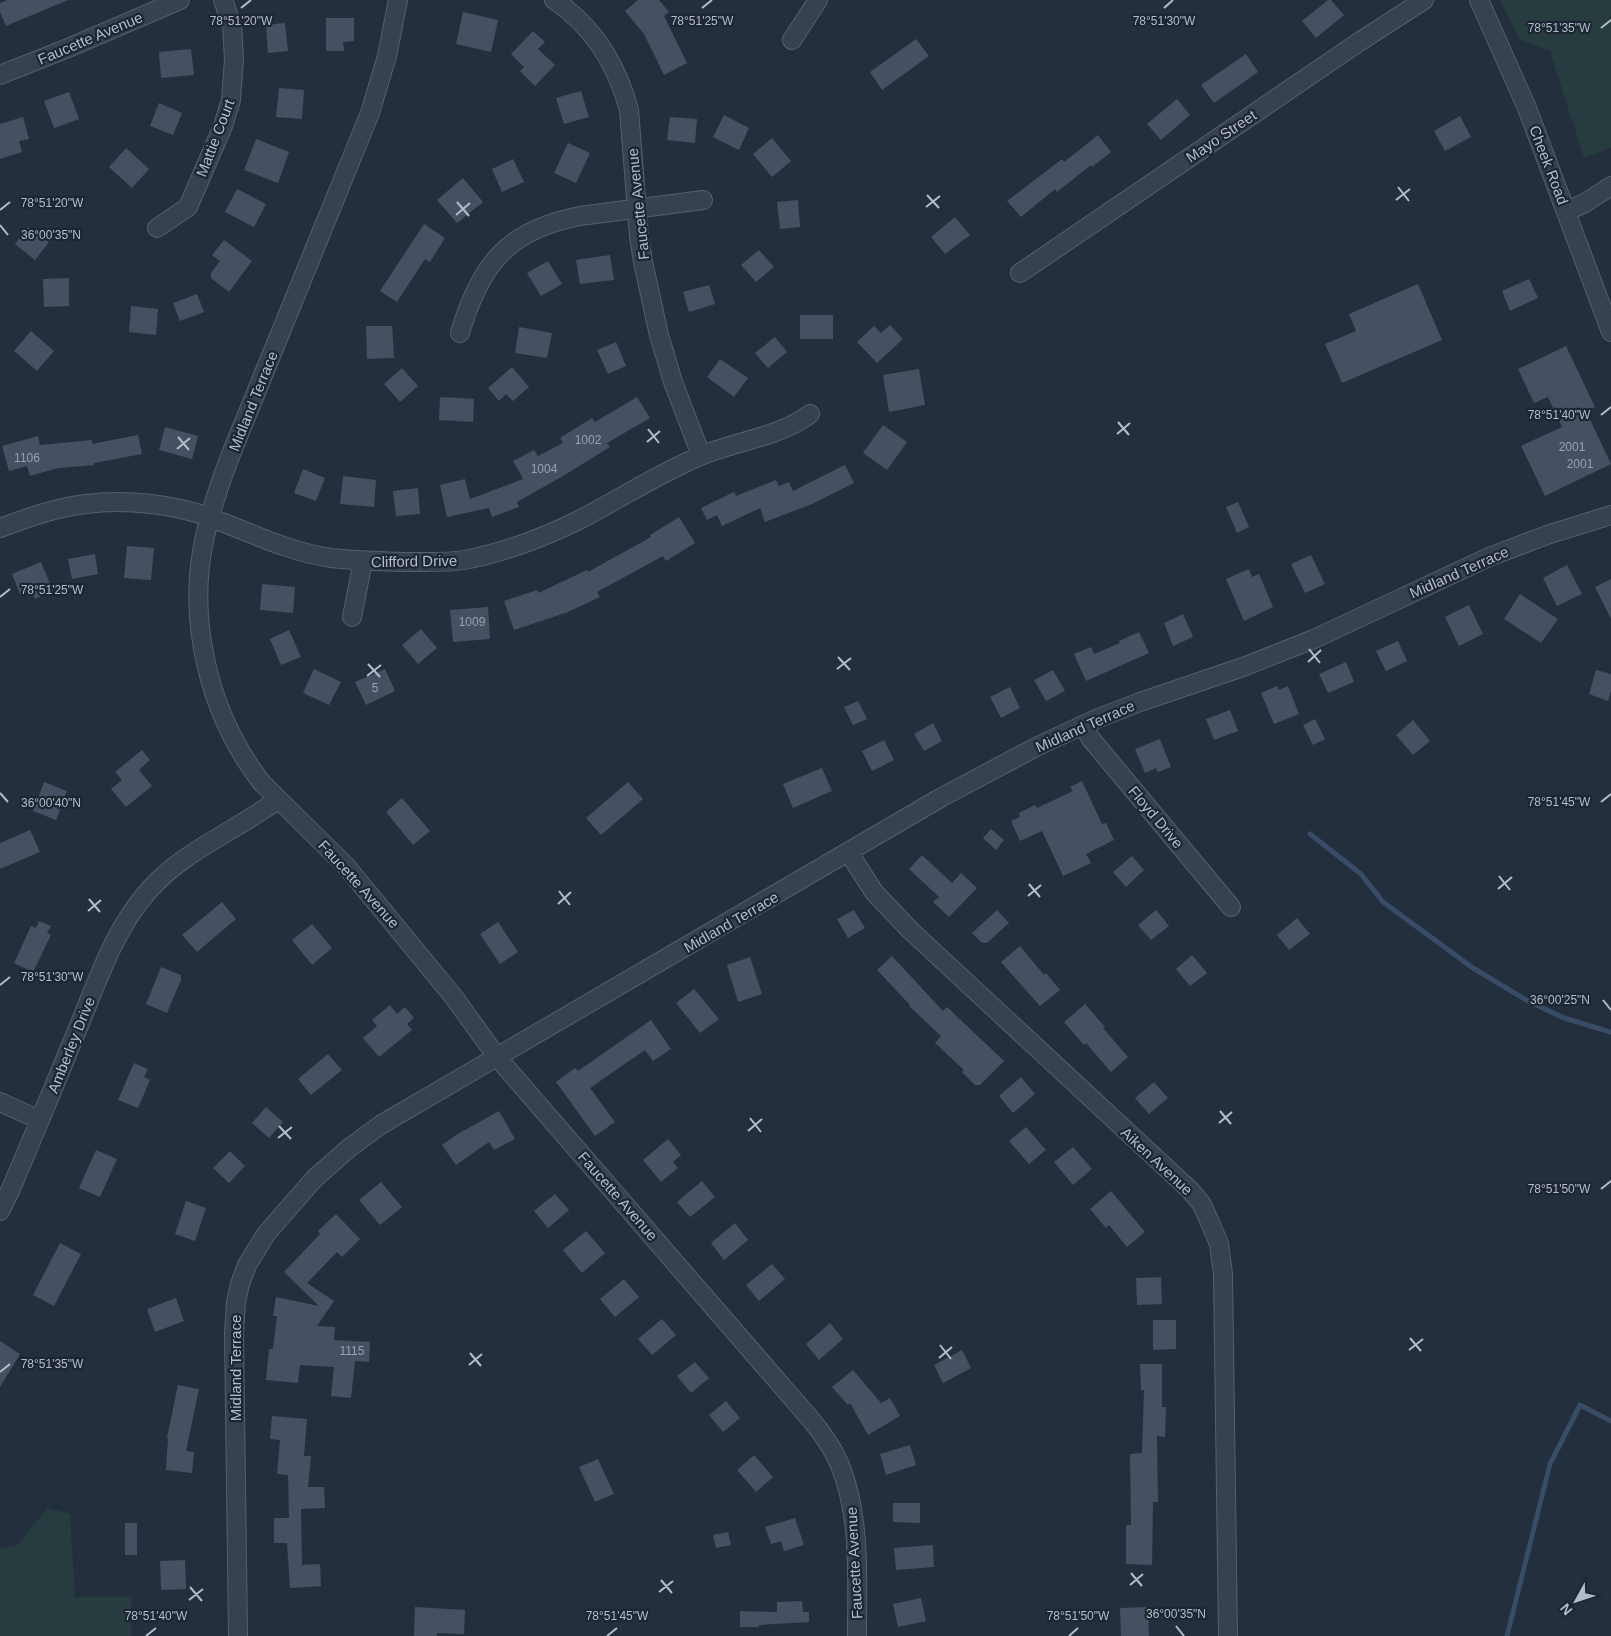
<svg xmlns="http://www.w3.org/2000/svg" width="1611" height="1636" font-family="Arial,sans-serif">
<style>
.green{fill:#263c3f}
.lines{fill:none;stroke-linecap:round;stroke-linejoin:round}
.stream{stroke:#394c67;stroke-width:5}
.building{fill:#455162}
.minor-casing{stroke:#565f6c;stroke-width:20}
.minor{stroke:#38414e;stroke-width:18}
.ticks{fill:none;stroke:#b4bcc9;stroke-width:2}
.labels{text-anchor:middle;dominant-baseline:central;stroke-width:4.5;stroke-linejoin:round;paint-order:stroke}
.number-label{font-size:12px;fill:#98a1af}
.street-label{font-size:15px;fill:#b4bcc9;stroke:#1d2633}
.ticks-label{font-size:12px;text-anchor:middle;fill:#b4bcc9;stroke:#1d2633;stroke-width:4.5;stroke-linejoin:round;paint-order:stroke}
</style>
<rect width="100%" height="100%" fill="#242f3e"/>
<path class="green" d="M1500,0H1611V148L1584,158L1550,51L1519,39Z
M48,1508L70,1514L75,1597H131V1636H0V1548L17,1545Z"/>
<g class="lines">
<path class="stream" d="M1310,834L1361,874L1383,902L1473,968L1528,1001L1564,1018L1611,1032
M1507,1636L1550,1464L1580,1405L1611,1421"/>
</g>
<path class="building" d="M7,0H68L6,26L0,12V3Z
M638,0H659L669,12L664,16L687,63L664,75L644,34L625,11Z
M1328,0H1331L1344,15L1316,38L1302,21Z
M463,12L498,20L491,52L456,44Z
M326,18H354V41L343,42L344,51H326Z
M285,23L288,51L268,53L266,25Z
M533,31L545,42L538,49L555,65L535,86L520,71L524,67L511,54Z
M916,39L929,56L882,90L870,72Z
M191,49L194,75L161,78L159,52Z
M1246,54L1258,72L1214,103L1201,85Z
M279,88L304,90L302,119L276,117Z
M581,91L589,117L564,124L556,98Z
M69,92L79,119L54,128L44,101Z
M1177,99L1190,115L1161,140L1147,124Z
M159,103L182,113L173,135L150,126Z
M724,115L749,128L739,150L713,137Z
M1460,116L1471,137L1445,151L1434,131Z
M23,117L29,139L19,141L22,152L0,159V124Z
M670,117L697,119L695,143L667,140Z
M1098,135L1111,152L1092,167L1091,165L1057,192L1055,189L1021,217L1007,201L1062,159L1064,162Z
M772,138L791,161L772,177L753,154Z
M256,139L289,152L278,183L244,170Z
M568,143L590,153L576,183L554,173Z
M126,148L149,169L132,188L109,167Z
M513,159L524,182L502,192L492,169Z
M463,178L483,202L457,223L437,200Z
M237,189L266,204L254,227L225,212Z
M798,200L800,227L780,229L777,202Z
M955,217L970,235L945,254L931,237Z
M424,224L445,238L430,262L425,259L397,302L380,291Z
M28,227L49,242L35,260L15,244Z
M224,240L252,261L229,292L211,278V273L220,261L212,255Z
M759,250L774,267L756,282L741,265Z
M610,255L614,280L580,284L576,260Z
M548,261L562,284L541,296L527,273Z
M69,278V306L44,307L43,279Z
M1529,279L1538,298L1510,311L1502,291Z
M1418,284L1442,340L1342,383L1325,344L1356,331L1349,314Z
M709,285L715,304L689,312L683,292Z
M197,294L204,312L180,321L173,303Z
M131,306L158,309L156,335L129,332Z
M800,315H833V339H800Z
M890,325L903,339L877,363L857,342L874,326L881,333Z
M366,326H392L394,358L367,359Z
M519,327L552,333L547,358L515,353Z
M31,331L54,351L37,371L14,351Z
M775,337L787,352L768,368L755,353Z
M616,342L626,366L608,374L597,350Z
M1566,346L1595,407L1586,411L1611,464L1545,496L1521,446L1562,427L1548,397L1534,403L1518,369Z
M720,359L748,378L734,397L707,377Z
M512,367L529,387L513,401L506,394L499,401L488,388Z
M402,368L418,386L400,402L384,384Z
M919,369L925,405L889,412L883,375Z
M440,397L474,399L473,422L439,420Z
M637,397L650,418L607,443L610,447L563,476L517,502L519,507L492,517L489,508L447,517L440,485L465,479L470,499L523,479L513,461L534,450L538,456L563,443L560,438L592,418L595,422Z
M883,425L907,442L887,470L863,453Z
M165,427L198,436L192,459L159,450Z
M138,435L142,454L94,463V465L58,468L30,476L27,466L9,471L2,446L38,436L40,445L92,440V444Z
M845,465L854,483L812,504L765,522L760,508L722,526L717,515L707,520L701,508L734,492L736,496L776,480L779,486L789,482L793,491Z
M303,469L325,478L316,501L294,493Z
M343,476L376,480L374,507L340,504Z
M418,488L420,514L396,516L393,491Z
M1238,502L1249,527L1237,533L1226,507Z
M679,517L695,543L666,561L663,556L597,592L600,597L568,612L514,630L504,601L537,590L538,593L587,570L588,572L651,537L650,535Z
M127,546L154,548L151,580L124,578Z
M95,554L98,574L72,579L68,559Z
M1311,555L1325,584L1305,593L1291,564Z
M41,562L53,591L35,599L31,590L20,594L12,574Z
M1567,565L1582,594L1557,606L1543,578Z
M1249,569L1252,577L1259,574L1273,607L1244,621L1226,579Z
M1611,579V619L1595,587Z
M262,584L295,587L293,613L260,610Z
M1520,594L1558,619L1541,643L1504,619Z
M1469,605L1483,634L1459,646L1445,617Z
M488,607L490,639L453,642L450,610Z
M1183,614L1193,637L1173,646L1164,623Z
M421,629L437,648L418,664L402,645Z
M289,630L301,657L281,665L270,639Z
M1139,632L1149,653L1086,681L1074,654L1091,647L1094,654L1120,643L1119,641Z
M1398,641L1407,661L1386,671L1376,651Z
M1346,662L1354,682L1328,693L1319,674Z
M314,669L341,682L329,705L303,693Z
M385,669L395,691L366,705L355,682Z
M1053,670L1065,691L1046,701L1034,680Z
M1596,670L1611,674V691L1608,701L1589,694Z
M1277,686L1279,690L1288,686L1299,714L1274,724L1261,693Z
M1010,687L1020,708L1001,718L990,697Z
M858,701L867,719L853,725L844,707Z
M1230,710L1238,731L1214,740L1206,719Z
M1315,719L1325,739L1313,745L1303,725Z
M1413,720L1430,741L1413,755L1396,735Z
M933,723L942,741L924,751L914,734Z
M1160,739L1171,767L1158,772L1156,768L1145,773L1135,749Z
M884,740L894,760L872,771L862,751Z
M142,750L150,760L139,770L152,786L126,807L111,789L122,780L115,772Z
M822,768L832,791L793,808L783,784Z
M1082,781L1102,824L1106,823L1114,840L1086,854L1091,863L1063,876L1042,831L1020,841L1011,821L1020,817L1019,813L1035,805L1037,808L1073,791L1070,787Z
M44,782L67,791L56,820L33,811Z
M628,782L643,799L601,835L586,818Z
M402,798L430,831L413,845L386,812Z
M991,829L1004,840L996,850L983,838Z
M30,830L40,852L0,869V843Z
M922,855L952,883L961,873L977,888L949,917L933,902L939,897L909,869Z
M1132,856L1144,870L1126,887L1113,872Z
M222,902L236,919L197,952L182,935Z
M854,910L865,928L848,938L837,919Z
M997,910L1009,923L987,943H982L972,933Z
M1156,910L1169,926L1151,940L1138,925Z
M1297,918L1310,934L1289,950L1277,935Z
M39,921L51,926L47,933L51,935L33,972L14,963L31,926L36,928Z
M498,922L518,952L500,964L480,934Z
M312,924L332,948L312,965L292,940Z
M1020,946L1044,975L1046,973L1060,990L1040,1006L1001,962Z
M1192,955L1207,973L1190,986L1176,969Z
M892,956L943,1011L947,1007L1004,1061L980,1085H975L962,1072L964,1070L935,1043L941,1036L909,1006L910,1005L877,970Z
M750,957L762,994L738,1002L727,965Z
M161,967L181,975V980L167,1013L146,1004Z
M694,989L719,1019L700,1033L676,1003Z
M1085,1004L1105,1027L1103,1028L1128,1057L1111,1072L1086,1043L1084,1045L1064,1022Z
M390,1005L397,1014L405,1007L414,1018L407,1024L412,1030L379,1057L363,1038L377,1026L372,1020Z
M651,1020L671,1049L653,1061L645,1050L590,1088L615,1122L595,1136L556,1082L575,1068L578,1071Z
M328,1054L342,1070L311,1095L298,1079Z
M134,1063L148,1069L144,1077L150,1080L138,1108L118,1100Z
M1021,1077L1035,1094L1013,1113L999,1096Z
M1154,1082L1168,1098L1149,1114L1135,1098Z
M266,1107L283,1122L269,1138L252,1123Z
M499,1111L515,1139L494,1150L489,1142L456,1165L442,1145L456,1135Z
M1026,1127L1046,1150L1029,1164L1009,1141Z
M668,1139L681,1155L673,1162L678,1168L661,1182L643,1160Z
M1073,1147L1092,1169L1073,1185L1054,1162Z
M96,1150L117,1159L100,1197L79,1188Z
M230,1151L245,1166L229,1183L213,1168Z
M702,1181L715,1197L690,1217L677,1202Z
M381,1182L402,1207L380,1225L359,1200Z
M1111,1191L1145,1232L1127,1247L1109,1225L1106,1228L1090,1209Z
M555,1194L569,1210L548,1228L534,1211Z
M186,1201L206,1208L195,1241L175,1234Z
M336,1214L360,1239L342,1257L337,1252L307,1283L334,1301L317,1326L335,1327L334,1340L370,1342L369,1362L355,1361L351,1398L331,1396L334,1367L300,1365L298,1383L266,1380L269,1349H273L277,1316H273L276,1297L319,1306L284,1272L320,1234L318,1231Z
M735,1223L748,1240L724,1260L711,1243Z
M586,1231L605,1253L582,1273L563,1250Z
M60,1243L81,1254L54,1306L33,1295Z
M772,1264L785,1279L759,1301L746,1285Z
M1161,1277L1162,1304L1137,1305L1136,1278Z
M624,1279L639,1297L615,1317L600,1299Z
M176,1298L184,1321L155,1332L147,1309Z
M662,1319L676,1335L652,1355L638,1339Z
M1153,1320H1176V1349L1153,1350Z
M830,1323L843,1339L819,1360L806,1344Z
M0,1341L20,1354L0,1387Z
M962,1350L971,1368L943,1383L934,1365Z
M695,1362L709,1378L691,1393L677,1376Z
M1140,1364H1162V1407H1166L1165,1437L1157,1436L1158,1502H1153L1152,1565L1126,1564V1525H1131L1130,1454L1142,1453L1144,1390H1141Z
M853,1370L881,1403L890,1398L900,1416L868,1435L850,1403L848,1405L832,1387Z
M178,1385L199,1389L186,1451L194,1452L192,1473L166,1470L168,1439L167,1438Z
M726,1401L740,1418L723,1432L709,1415Z
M272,1416L307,1419L304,1456H311L308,1487H324L325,1508L301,1509L302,1565L320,1564L321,1586L290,1588L287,1543H274V1518H289L288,1475L277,1474L280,1440L270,1439Z
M910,1445L916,1465L886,1475L880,1454Z
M754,1455L773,1477L756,1492L737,1470Z
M598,1459L614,1494L595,1502L579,1467Z
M893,1503H920V1523L893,1522Z
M795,1518L804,1545L784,1551L781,1541L771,1544L765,1527Z
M125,1523H137V1555H125Z
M728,1532L731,1545L716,1548L713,1535Z
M933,1545L934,1567L896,1570L894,1548Z
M185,1560L186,1589L161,1590L160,1561Z
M921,1598L926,1621L898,1627L893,1604Z
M802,1601L803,1612H809V1622L759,1625V1627H740V1611L777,1612V1602Z
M415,1607L465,1610L464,1634L437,1633V1636H414Z
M1148,1607L1149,1636H1121L1120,1608Z"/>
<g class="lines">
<defs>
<path id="minor" d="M398,0L387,56L370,113L233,449C222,477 212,506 205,536C186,620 209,715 262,783L346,866L453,996L497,1057L813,1422C824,1436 835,1451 841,1468C861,1519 857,1582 857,1636
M554,0C593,26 617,65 629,110L639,236L643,262L659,335L673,382L701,455
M1479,0L1527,108L1611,332
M792,40L818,0
M0,75L68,48L180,0
M1567,211L1585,203L1611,186
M157,228L188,207L223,126L231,100L234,59L232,25L223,0
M1020,273L1359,42L1424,0
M460,333C480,265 507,230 580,216L703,200
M0,528C27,518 57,507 86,504C126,499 172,504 209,517C249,532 289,552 331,558C357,561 382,561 408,562C426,562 446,563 464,560C503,553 542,538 577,521C618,500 656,475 698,457C734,441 778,438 810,414
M352,617L363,561
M1083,725L1091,739L1231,907
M849,853L874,892L910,930L1190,1190L1201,1203L1209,1220L1219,1244L1223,1274L1228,1636
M0,1102L40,1120
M0,1211L10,1191C34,1135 57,1079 80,1023C99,977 116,926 150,889C185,850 236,831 277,800
M238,1636L234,1333L236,1302L240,1284L247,1265L266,1234L314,1179L349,1148L382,1124L942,797L1038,746L1096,719L1140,702L1243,667L1314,639L1489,557L1547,535L1611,515"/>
</defs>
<use href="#minor" class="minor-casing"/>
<use href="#minor" class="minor"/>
</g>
<path class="ticks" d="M241,8L251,0M702,8L712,0M1164,8L1173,0M1601,28L1611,20M1398,187L1409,201M927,195L939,208M1396,200L1410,189M457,202L469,216M926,207L940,196M0,210L10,202M456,215L470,203M0,225L8,235M1601,415L1611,407M1118,422L1129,435M648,429L659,443M1117,434L1130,423M178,437L189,450M647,442L660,431M177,449L190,438M0,597L10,589M1309,649L1320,663M838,657L850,670M1308,662L1321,650M368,664L380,677M837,669L851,658M367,676L381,665M0,793L8,802M1601,802L1611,794M1499,876L1510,890M1029,884L1040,897M1498,889L1512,877M559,891L570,905M1028,896L1041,885M89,899L100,912M558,904L571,892M88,911L101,900M0,985L10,977M1603,1000L1611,1010M1220,1111L1231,1124M750,1118L761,1132M1219,1123L1232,1112M279,1126L291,1139M748,1131L762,1119M278,1138L292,1127M1601,1189L1611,1181M1410,1338L1421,1351M940,1345L951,1359M1409,1350L1423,1339M470,1353L481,1366M939,1358L952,1347M469,1365L482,1354M0,1372L10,1364M1131,1573L1142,1586M661,1580L672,1593M1130,1585L1143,1574M190,1587L202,1601M659,1592L673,1581M189,1600L203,1589M1176,1626L1184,1636M146,1636L156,1628M607,1636L617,1628M1069,1636L1078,1628"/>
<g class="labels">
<g class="number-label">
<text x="588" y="440">1002</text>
<text x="1572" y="447">2001</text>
<text x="27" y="458">1106</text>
<text x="1580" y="464">2001</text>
<text x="544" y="469">1004</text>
<text x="472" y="622">1009</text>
<text x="375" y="688">5</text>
<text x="352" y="1351">1115</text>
</g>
<g class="street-label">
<text transform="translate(90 38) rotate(-23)">Faucette Avenue</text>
<text transform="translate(1221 136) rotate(-34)">Mayo Street</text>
<text transform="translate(215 138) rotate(-69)">Mattie Court</text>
<text transform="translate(1549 165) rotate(69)">Cheek Road</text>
<text transform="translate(638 204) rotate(-96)">Faucette Avenue</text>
<text transform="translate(253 401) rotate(-68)">Midland Terrace</text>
<text transform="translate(414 561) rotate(-1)">Clifford Drive</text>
<text transform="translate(1459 572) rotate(-24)">Midland Terrace</text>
<text transform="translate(1085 726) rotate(-24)">Midland Terrace</text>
<text transform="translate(1156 817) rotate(50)">Floyd Drive</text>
<text transform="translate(359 884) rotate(48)">Faucette Avenue</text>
<text transform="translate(731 922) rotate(-30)">Midland Terrace</text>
<text transform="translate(71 1045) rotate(-68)">Amberley Drive</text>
<text transform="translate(1157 1161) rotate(43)">Aiken Avenue</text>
<text transform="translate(618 1196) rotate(49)">Faucette Avenue</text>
<text transform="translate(235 1368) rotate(-90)">Midland Terrace</text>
<text transform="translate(854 1563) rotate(-93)">Faucette Avenue</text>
</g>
</g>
<g class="ticks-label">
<text x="241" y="25">78°51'20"W</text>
<text x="702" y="25">78°51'25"W</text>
<text x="1164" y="25">78°51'30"W</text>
<text x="1559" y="32">78°51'35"W</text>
<text x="52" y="207">78°51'20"W</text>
<text x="51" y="239">36°00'35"N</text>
<text x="1559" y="419">78°51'40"W</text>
<text x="52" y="594">78°51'25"W</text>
<text x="1559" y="806">78°51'45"W</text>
<text x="51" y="807">36°00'40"N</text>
<text x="52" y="981">78°51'30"W</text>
<text x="1560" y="1004">36°00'25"N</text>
<text x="1559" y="1193">78°51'50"W</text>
<text x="52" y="1368">78°51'35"W</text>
<text x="1176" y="1618">36°00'35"N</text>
<text x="156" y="1620">78°51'40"W</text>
<text x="617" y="1620">78°51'45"W</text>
<text x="1078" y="1620">78°51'50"W</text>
</g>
<g transform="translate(1576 1601) rotate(230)" stroke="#1d2633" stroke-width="4" paint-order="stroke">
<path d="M0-4L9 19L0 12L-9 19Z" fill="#b4bcc9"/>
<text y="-8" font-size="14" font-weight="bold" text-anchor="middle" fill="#b4bcc9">N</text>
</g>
</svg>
